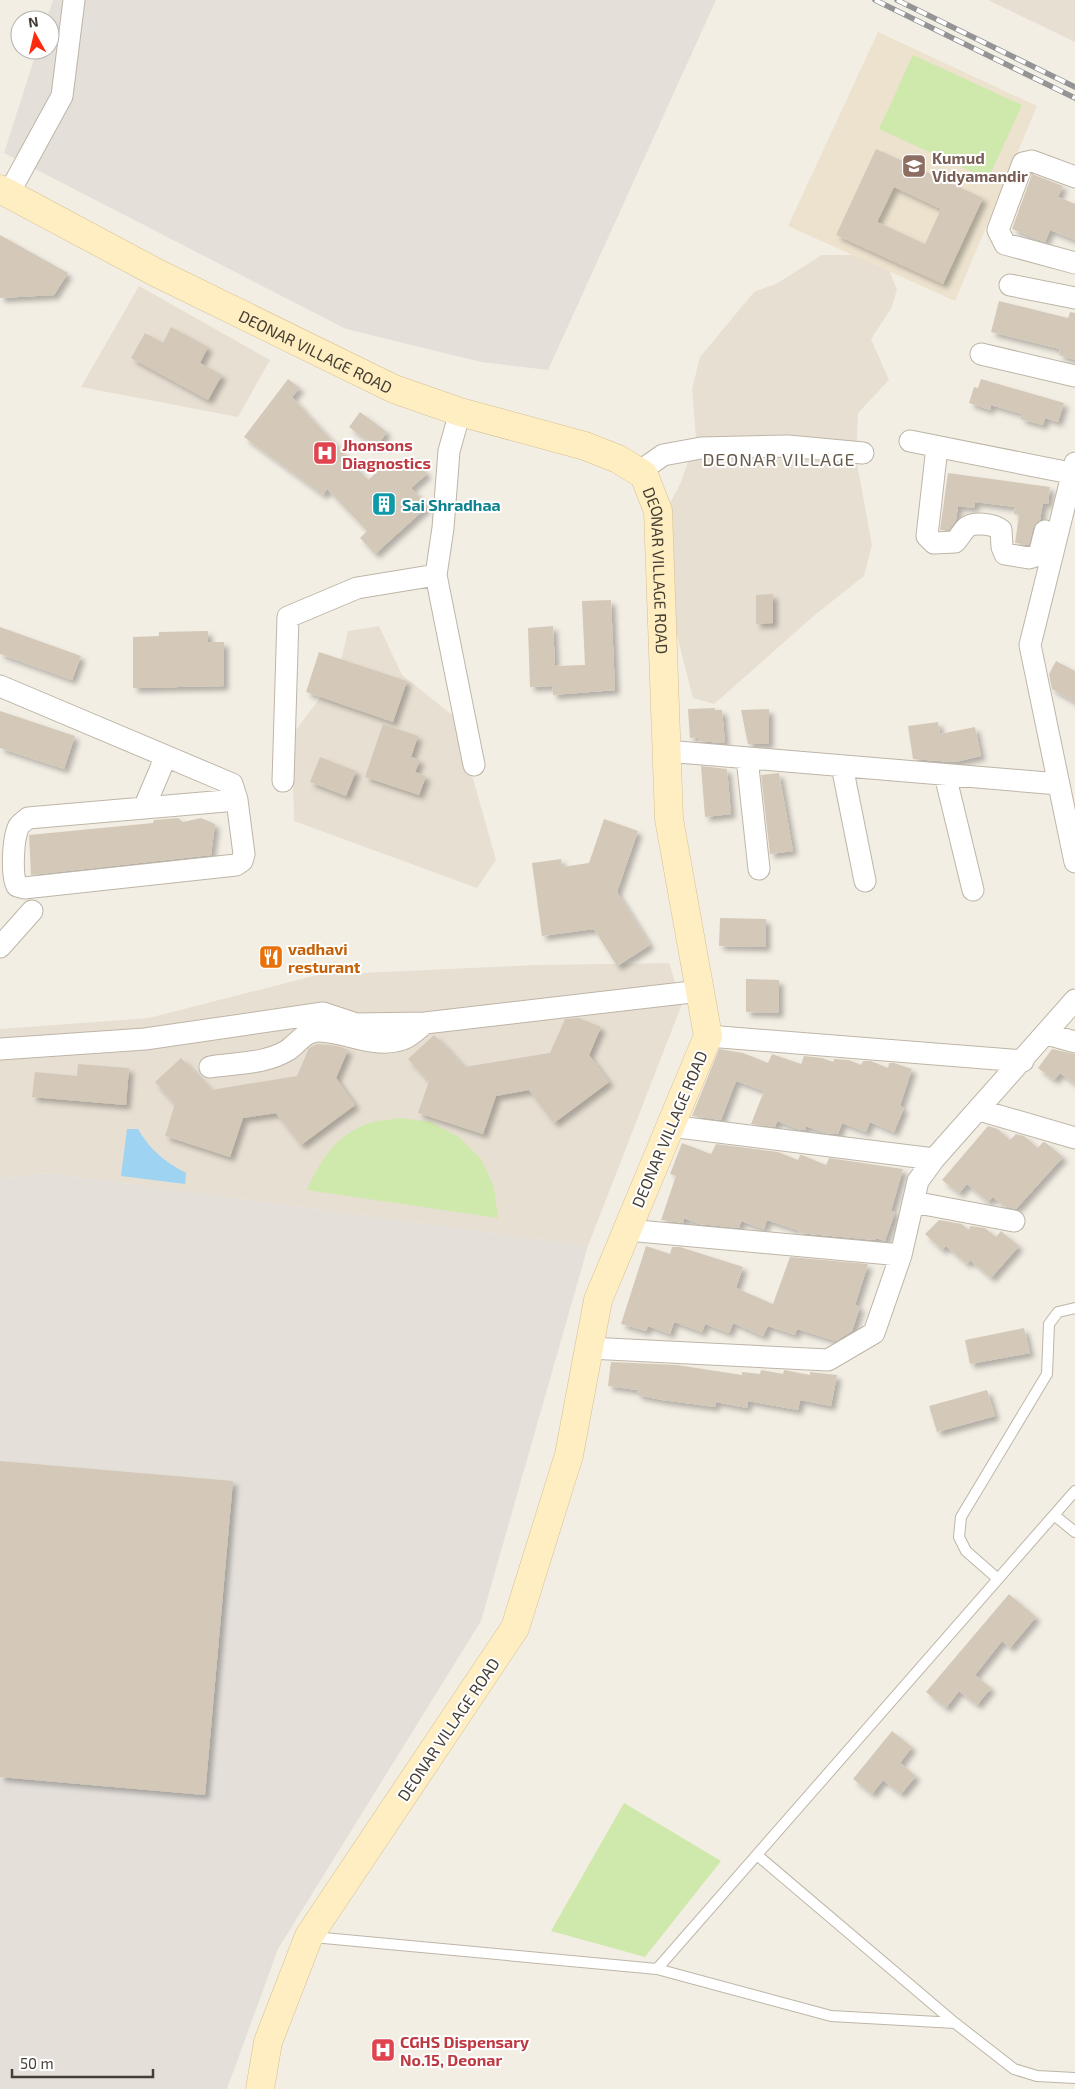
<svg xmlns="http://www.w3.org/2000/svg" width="1075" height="2089" font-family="'Exo 2',sans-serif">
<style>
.residential{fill:#e7dfd2}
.industrial{fill:#e4dfd9}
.education{fill:#ece2ce}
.green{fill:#cfe8ac}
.water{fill:#9ed3f1}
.building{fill:#d4c9b9;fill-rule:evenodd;filter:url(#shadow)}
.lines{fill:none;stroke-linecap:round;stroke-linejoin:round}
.lane-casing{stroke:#beb5a7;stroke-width:12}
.street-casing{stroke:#beb5a7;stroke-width:23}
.secondary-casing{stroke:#d4c093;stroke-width:29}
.lane{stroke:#fff;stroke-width:10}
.street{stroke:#fff;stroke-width:21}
.secondary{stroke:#ffeec2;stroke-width:28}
.rail-casing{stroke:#949494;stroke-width:5.5}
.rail{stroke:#fff;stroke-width:4;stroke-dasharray:11;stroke-linecap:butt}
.labels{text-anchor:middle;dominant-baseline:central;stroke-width:4;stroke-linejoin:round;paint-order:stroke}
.education-label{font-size:16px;font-weight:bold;fill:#785e54;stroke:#fff;text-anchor:start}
.street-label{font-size:16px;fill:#453e34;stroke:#fff}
.health-label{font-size:16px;font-weight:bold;fill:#be3a42;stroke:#fff;text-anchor:start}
.culture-label{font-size:16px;font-weight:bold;fill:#0d838f;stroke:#fff;text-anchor:start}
.food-label{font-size:16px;font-weight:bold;fill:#c56008;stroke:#fff;text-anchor:start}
.neighbourhood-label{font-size:18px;letter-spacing:1px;fill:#685b4b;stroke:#fff}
</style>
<defs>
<filter id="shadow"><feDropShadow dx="4.5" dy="4.5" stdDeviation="2.5" flood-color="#0004"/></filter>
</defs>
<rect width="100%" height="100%" fill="#f3eee4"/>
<path class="residential" d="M988,0H1075V42Z
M822,255H865L888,267L897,290L891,309L871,339L889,380L858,413L856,458L872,545L864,576L816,614L714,704L693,698L666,593L667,509L681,482L696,438L692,389L700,357L754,292L776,284Z
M139,286L270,360L238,417L81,387Z
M379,626L402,675L456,718L496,860L477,888L294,821L292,735L338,674L348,631Z
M669,963L682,1004L588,1246L49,1173L0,1178V1029L149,1018L317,975L536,965Z"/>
<path class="industrial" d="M53,0H716L548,370L481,362L346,329L4,153L37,50H50V20H46Z
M49,1173L588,1246L481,1621L278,1949L227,2089H0V1178Z"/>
<path class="education" d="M878,32L1037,106L955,301L788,226Z"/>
<path class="green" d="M913,55L1022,105L988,179L879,129Z
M400,1118L431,1122L459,1137L481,1159L494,1187L498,1218L307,1190C320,1160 336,1135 369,1123C378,1120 390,1120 400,1118Z
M624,1803L721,1861L645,1957L551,1931Z"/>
<path class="water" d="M127,1129H138C150,1150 165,1162 186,1173L185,1184L121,1176Z"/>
<path class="building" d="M876,149L983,198L943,284L836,235ZM894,187L941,209L925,244L877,222Z
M1032,174L1063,186L1058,197L1075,204V240L1050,230L1045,242L1012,229Z
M0,235L68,273L54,295L0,298Z
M999,301L1068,318L1070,312L1075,313V360L1059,355L1060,349L991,332Z
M171,327L208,347L200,363L222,375L208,400L131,358L145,333L163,343Z
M288,379L300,388L292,397L368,480L388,462L396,470L411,456L427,474L411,488L428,506L375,554L360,538L367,531L327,489L323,495L244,437Z
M981,379L1064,403L1058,422L1045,418L1043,425L1020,419L1022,414L991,405L990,410L969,403L974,387L978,388Z
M360,412L387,432L376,447L349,427Z
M948,473L1050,487L1048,504L1043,503L1040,520L1033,528L1029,545L1015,543L1019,515L1014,514L1015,507L975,502L974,508L958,506L956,520L949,530H940Z
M773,594V623L756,624V595Z
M611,600L615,690L553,695L552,686L530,687L528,628L553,626L555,666L585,665L582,601Z
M0,627L81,656L72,680L0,654Z
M208,631V642H224V686L133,688V637L159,636V632Z
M319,652L407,681L393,722L306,692Z
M1056,661L1075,671V702L1052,689L1049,674Z
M715,708V710H722L725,743L698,741V737L690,738L688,709Z
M769,709V744H748L741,710Z
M0,711L75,736L64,769L0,748Z
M938,722L940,734L975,727L981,756L955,762L913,759L908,726Z
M383,724L418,736L411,757L420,760L415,772L426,776L419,795L365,777Z
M320,757L356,771L346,796L310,782Z
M701,766L727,769L731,814L705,817Z
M779,773L793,851L770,854L761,775Z
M178,818L183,822L201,818L215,824L211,855L31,875L29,835L153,823L154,820Z
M604,819L638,831L617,892L650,945L617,966L594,929L542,936L532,863L561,859L562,867L589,863Z
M720,918L766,919V947L719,946Z
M746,979L779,980V1013L746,1012Z
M579,1018L601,1027L589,1055L609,1082L554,1123L529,1090L496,1096L483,1134L418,1113L429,1081L408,1059L434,1035L464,1067L550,1053L565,1019Z
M317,1044L338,1046L348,1050L336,1078L355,1105L301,1145L276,1113L243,1118L230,1157L165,1136L175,1104L155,1082L181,1058L211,1090L297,1076L309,1048Z
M719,1049L743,1053L768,1063L772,1054L801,1064L804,1056L822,1058L833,1062L834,1059L849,1060L861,1065L863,1061H871L888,1068L889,1063H894L912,1069L900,1106L904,1108L894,1132L870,1122L866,1132L842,1123L838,1134L825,1133L806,1126L805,1130H801L777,1121L775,1127L751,1124L764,1091L736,1081L721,1120L692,1116Z
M1052,1049L1075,1054V1084L1060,1073L1054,1080L1038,1068Z
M78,1064L129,1068L126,1105L32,1097L35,1072L77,1076Z
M988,1126L998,1129L1010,1140L1016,1134L1024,1136L1038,1148L1043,1142L1046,1143L1063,1157L1016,1209L1004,1206L993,1197L988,1202L967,1184L959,1193L942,1180Z
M682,1143L711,1154L716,1144L778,1152L798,1160L800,1155H802L826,1165L829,1158L903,1169L891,1211L895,1212L885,1241L876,1238L875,1240L799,1233L800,1231L767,1220L764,1229L741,1221L739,1228L700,1224L684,1218L683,1223L661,1220L676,1176L670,1174Z
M939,1220L962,1224L968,1230L971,1226L985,1228L996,1237L1001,1231L1019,1246L991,1278L970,1260L967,1264L946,1246L942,1250L925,1234Z
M646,1246L670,1254L672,1247H680L743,1267L736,1288L773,1304L790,1257L868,1264L855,1305L860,1307L852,1331L836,1341L797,1329L795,1335L768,1326L763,1336L733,1323L729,1333L705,1324L702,1332L674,1322L670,1334L648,1326L646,1331L621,1324Z
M1024,1328L1030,1353L970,1364L965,1340Z
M611,1362L677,1365L742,1375V1372L760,1374L761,1370L783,1374L784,1370L810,1375V1372L837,1375L831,1406L800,1400L798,1410L748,1401L747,1408L716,1402L715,1407L662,1400L637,1395V1390L608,1386Z
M987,1390L995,1416L937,1432L929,1406Z
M0,1461L233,1481L205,1795L0,1777Z
M1009,1594L1036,1617L1010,1648L1002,1641L975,1675L991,1688L977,1705L959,1691L946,1708L926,1692Z
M892,1731L912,1747L900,1763L916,1776L901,1794L883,1780L872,1794L853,1779Z"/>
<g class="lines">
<defs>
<path id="lane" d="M1054,1515L1075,1532
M998,1579L966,1551L959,1537L961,1517L1047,1374L1049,1324L1058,1312L1075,1308
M757,1855L955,2023L1014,2069L1037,2076L1075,2078
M313,1937L657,1969L1075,1491
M657,1969L831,2016L955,2023"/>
<path id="street" d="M1075,177L1032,161L1023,163L998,230L1005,244L1075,263
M9,193L62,96L74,0
M1010,285L1075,298
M981,354L1075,376
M910,441L1075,474
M937,447L927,536L934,543L955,542C959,538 962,532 966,528C973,521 994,524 1001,530L1002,547L1005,554L1029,558L1039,555L1045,531
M1075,463L1030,645L1075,862
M639,472L663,455L701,448L788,446L863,453
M436,575L474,765
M0,686L232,784L237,800L244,854L242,861L236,865L24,888L17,886C11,875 13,837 19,826C21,823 25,821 28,818L237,800
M666,751L1059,784
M747,758L759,869
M842,766L865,881
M945,775L973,890
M283,781L288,617L357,588L436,575L443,528L449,451L460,412
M144,808L166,756
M0,947L32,911
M1046,1034L1075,1042
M708,1036L1023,1061
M0,1049L145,1039L323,1013L356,1024L425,1023L700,991
M210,1067C235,1063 266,1064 288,1050C298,1043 306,1030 320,1031C348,1032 374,1049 403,1039C411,1036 419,1028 425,1023
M979,1110L1075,1138
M670,1126L934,1159
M913,1202L1014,1221
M627,1230L901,1255
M589,1348L828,1360L874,1333L901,1255L918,1181L934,1159L1075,1000"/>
<g id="secondary">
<path id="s1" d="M0,189L155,272L394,389L460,412L585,446L618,459L644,475L658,511L669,819L708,1036L598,1300L569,1455L515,1628L309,1936L268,2042L260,2089"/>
</g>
</defs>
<use href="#lane" class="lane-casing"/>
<use href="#street" class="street-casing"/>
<use href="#secondary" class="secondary-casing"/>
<use href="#lane" class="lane"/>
<use href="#street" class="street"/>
<use href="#secondary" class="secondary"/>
<defs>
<path id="rail" d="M875,0L1075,98
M897,0L1075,87"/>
</defs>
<use href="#rail" class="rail-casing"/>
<use href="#rail" class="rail"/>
</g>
<defs>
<symbol id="school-square" viewBox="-11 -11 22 22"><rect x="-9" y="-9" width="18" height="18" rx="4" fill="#8d6e63" stroke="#fff"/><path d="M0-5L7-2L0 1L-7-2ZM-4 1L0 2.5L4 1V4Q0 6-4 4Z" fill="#fff"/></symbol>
<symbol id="hospital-square" viewBox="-11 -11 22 22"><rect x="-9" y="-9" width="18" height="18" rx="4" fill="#e0444e" stroke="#fff"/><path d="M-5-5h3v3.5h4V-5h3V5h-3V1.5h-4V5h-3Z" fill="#fff"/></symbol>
<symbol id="building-square" viewBox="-11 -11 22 22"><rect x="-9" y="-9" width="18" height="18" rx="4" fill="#0f9aa8" stroke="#fff"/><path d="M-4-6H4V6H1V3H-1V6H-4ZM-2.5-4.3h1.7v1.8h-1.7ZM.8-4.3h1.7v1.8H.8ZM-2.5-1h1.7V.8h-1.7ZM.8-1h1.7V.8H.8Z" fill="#fff"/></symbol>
<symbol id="restaurant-square" viewBox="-11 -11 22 22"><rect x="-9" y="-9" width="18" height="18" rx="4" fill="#e8710a" stroke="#fff"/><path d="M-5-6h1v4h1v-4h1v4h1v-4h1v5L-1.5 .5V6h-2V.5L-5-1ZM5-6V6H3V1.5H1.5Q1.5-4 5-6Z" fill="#fff"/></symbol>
</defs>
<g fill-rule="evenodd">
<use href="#school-square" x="900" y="152" width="28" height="28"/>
<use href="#hospital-square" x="311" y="439" width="28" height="28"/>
<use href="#building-square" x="370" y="490" width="28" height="28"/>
<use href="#restaurant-square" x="257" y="943" width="28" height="28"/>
<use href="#hospital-square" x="369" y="2036" width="28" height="28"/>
</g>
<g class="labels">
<g class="education-label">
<text x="932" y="157">Kumud<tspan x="932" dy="18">Vidyamandir</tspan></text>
</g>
<g class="street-label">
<text stroke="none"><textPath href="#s1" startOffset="355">DEONAR VILLAGE ROAD</textPath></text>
<text stroke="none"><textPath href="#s1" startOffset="805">DEONAR VILLAGE ROAD</textPath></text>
<text transform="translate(669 1129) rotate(-67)">DEONAR VILLAGE ROAD</text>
<text transform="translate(448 1729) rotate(-56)">DEONAR VILLAGE ROAD</text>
</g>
<g class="health-label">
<text x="342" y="444">Jhonsons<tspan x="342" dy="18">Diagnostics</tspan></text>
<text x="400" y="2041">CGHS Dispensary<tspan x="400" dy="18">No.15, Deonar</tspan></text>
</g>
<g class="culture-label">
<text x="402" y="504">Sai Shradhaa</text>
</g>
<g class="food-label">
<text x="288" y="948">vadhavi<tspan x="288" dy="18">resturant</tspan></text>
</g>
<g class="neighbourhood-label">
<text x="779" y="459">DEONAR VILLAGE</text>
</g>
</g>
<g transform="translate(35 35) rotate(352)"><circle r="24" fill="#ffffff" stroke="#b5b2ae"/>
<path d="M0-4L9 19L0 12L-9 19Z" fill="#fe2a10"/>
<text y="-8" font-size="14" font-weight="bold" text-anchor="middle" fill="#453e34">N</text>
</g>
<path d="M12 2069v8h141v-8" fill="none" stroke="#453e34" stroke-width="2.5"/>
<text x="20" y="2069" font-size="15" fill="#453e34" stroke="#ffffff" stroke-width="4" paint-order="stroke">50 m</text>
</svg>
